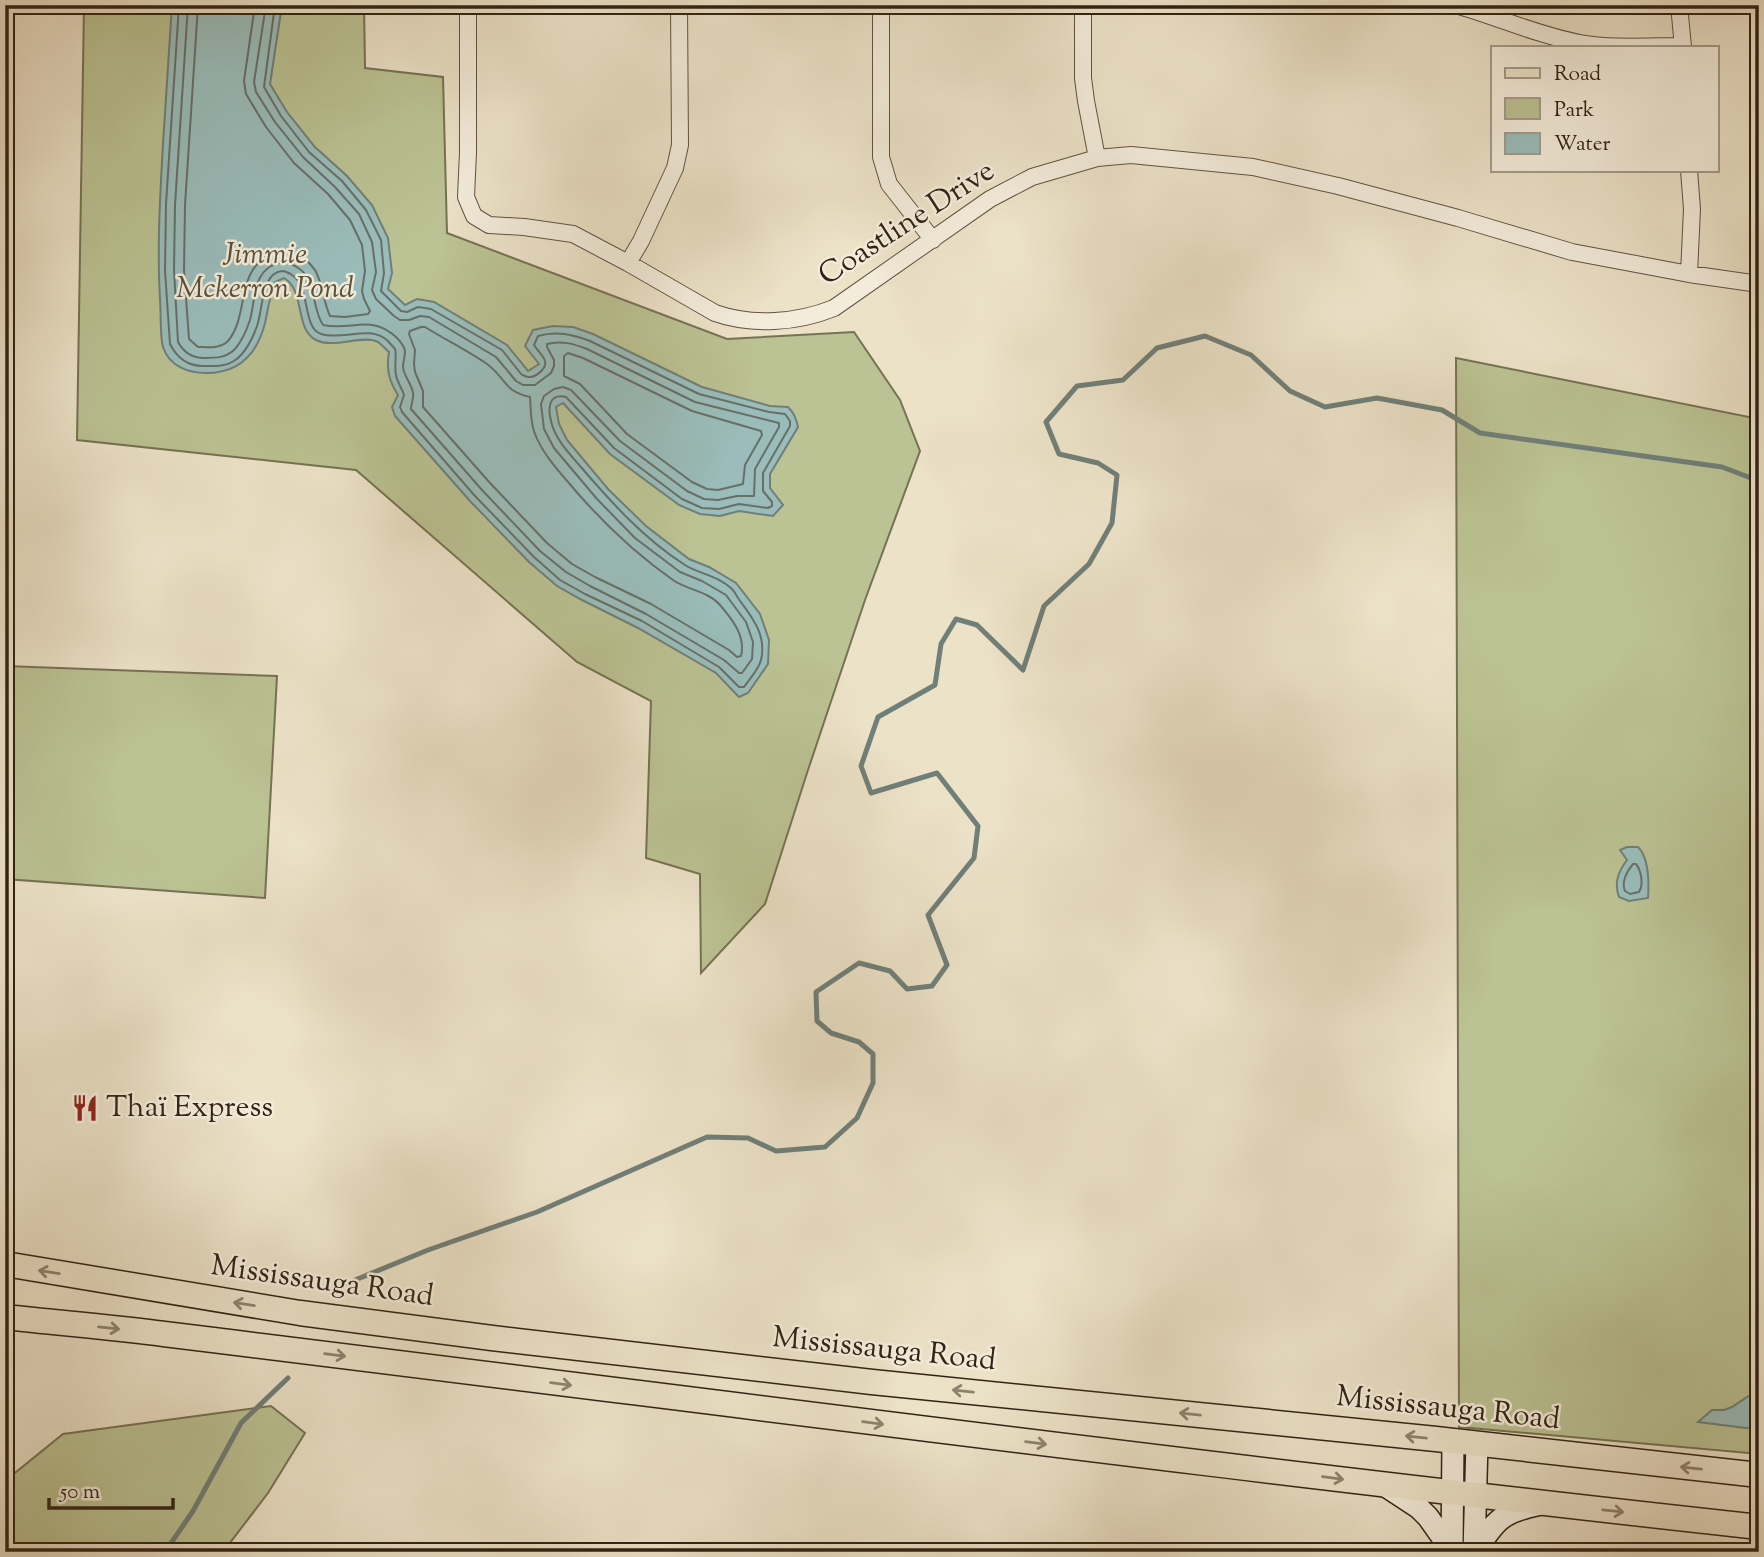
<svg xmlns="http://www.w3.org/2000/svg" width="1764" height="1557" font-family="'Sorts Mill Goudy',serif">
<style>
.green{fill:#bbc293;stroke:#767254;stroke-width:2}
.water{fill:#9abdbb;stroke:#707f78;stroke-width:2}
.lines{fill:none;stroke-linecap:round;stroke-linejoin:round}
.shore{stroke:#667068;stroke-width:2}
.stream{stroke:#707f78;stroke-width:5}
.street-casing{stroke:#605341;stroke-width:18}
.secondary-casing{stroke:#312314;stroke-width:24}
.primary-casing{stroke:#312314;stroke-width:27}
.street{stroke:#f3ecdb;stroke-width:16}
.secondary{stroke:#f3ecdb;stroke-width:21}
.primary{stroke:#ece2c8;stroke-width:24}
.oneway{stroke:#8e826e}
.labels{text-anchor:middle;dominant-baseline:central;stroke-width:5;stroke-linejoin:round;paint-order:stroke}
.street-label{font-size:30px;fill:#312314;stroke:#f3ecdb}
.park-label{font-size:30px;font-style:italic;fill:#5a533a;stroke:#f3ecdb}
.poi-label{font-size:30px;fill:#312314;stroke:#f3ecdb;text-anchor:start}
</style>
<rect width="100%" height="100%" fill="#ece2c8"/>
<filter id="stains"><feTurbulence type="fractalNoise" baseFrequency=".00286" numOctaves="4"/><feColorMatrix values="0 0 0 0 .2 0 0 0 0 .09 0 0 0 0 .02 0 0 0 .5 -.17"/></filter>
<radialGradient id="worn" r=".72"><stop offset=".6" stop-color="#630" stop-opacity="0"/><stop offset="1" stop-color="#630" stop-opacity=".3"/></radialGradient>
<path class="green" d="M84,5H364L365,68L443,77L447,233L727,339L854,332L900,400L920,451L865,600L808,770L765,904L701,973L700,874L646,858L651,701L577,662L356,470L77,440Z
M1456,358L1759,419V1454L1459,1427Z
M5,666L277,676L265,898L5,879Z
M271,1406L305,1433L268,1493L223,1552H5V1481L63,1434Z"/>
<path class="water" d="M172,5H282L270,84L287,112L315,147L347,176L372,205L388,238L392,273L388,289L405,305L417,299L434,302L507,345L528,371L539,364L525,346L533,330L553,326L573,327L593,334L702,387L770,406L788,407C794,413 796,418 798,427L770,474V488L783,505L773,516L739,511L720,516L700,514L679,505L610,454L563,403L556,407L559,424L567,440L608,489L646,526L689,559L709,567L736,583L760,614L769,640L768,664L748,693L739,697L716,673L638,628L582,600L557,586L529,562L470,501L395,416L392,407L398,395C389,381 386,369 389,352C385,349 381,343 376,341C361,335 334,349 316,340C294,329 306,291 284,278L275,282C270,295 268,309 265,323C257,355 239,373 206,373C188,373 169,366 163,347C160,338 161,311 160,299C157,248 160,196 163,144C166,98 169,52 172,5Z
M1627,847H1638C1649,858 1649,883 1648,898L1629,901L1619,897C1614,883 1618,872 1627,860L1620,850Z
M1759,1389V1427L1746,1428L1698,1422L1712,1410H1724L1732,1407Z"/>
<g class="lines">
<path class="shore" d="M179,5L166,204L165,271L170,344C177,358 187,366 203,366C214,366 225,367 234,361C245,354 253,338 257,326C263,310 261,273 282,271C286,271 289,273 292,275C311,287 302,328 321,334C344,341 369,324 388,341C389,343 394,347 395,349C397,353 394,368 396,375C397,382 402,388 404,395L400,407L402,412L475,496L534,557L560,580L585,594L642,621L719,667L739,687H744C749,680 759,669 761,660C767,635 752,617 738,598C736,595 735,592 732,589C719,576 699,574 685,565C644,539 611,502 580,466C569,453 555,439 551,421C548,409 548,393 566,397L614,448L682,499L702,508L719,509L739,504L768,508L772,506V502L763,491V473L790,426V421L785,414L769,412L699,394L590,341C572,334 556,331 538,336L534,345C537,350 544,356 545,361C547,369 535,378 528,377C526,377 524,375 522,375L502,350L431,309L418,307L407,312L401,311L381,291L384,273L381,240L366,210L342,181L309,152L281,116L264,87L275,5
M188,5L175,205L174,270L178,342C184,353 192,358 204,358C216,358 226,358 235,349C241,342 247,329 250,320C255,302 253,276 271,266C276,264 281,261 287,263C293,264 301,269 305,274C316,290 313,310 323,325C352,331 371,314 396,337C400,341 404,345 405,351C405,357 403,362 403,367C404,377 412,384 413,393C414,398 411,404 411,409L482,490L540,551L566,572L590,586L646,614L724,660L739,673H742L752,659L753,642L746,622L726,595L702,581L680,572L635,538L597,499L554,448L544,429L541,404L544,396L554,389L563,387L571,390L620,441L687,491L704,499L718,500L737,496H754L755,469L779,427V423L695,402L587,349C574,344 561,340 547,344V347L554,360V366L551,373L535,385H523L516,381L496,357L429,317L420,316L409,320H400L394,316L376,299L372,290L376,272L372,242L359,214L335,187L303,157L275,122L256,92L254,82L266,5
M198,5L185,205L184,270L189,339L198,347C208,347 220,349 228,341C249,316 236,272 268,256C275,253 281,251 289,252C299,254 309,261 315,270C323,284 323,301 330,316L345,317L368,314L370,311L364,299L362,291L365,271L362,245L350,220L328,194L294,163L266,127L246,94L244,81L255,5
M421,327H425C446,340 468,351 487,364C506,378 503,391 530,397C531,409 530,422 535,434C542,452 555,467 568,482C599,519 633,552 673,580C687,590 708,591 720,605C732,619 746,636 741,656L737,657L729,650L651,604L595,577L572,564L547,543L490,483L423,407V391L415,372L414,364L415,350L409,334L410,331Z
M568,353L583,358L692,411L761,431L762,435L745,465L743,484L718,490L707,489L692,482L627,434L580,384L564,376V356Z
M1633,864H1636C1641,870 1644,885 1639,892L1630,894L1625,891C1621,882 1627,871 1633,864Z"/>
<path class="stream" d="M343,1285L428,1250L537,1212L707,1137L748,1138L776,1151L825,1147L857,1118L873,1083V1054L859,1042L831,1033L817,1021L816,992L859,963L890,971L907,989L932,986L947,965L928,915L974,858L978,826L937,773L871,793L861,766L878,717L935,685L941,644L956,619L977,625L1023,670L1044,606L1089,564L1112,523L1117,475L1098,463L1059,454L1046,422L1077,386L1123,380L1157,348L1205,336L1251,355L1290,391L1325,407L1377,398L1442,410L1480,433L1722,467L1759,481
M165,1552L193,1511L241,1423L288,1378"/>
<defs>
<path id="street" d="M468,5V152L466,197L474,216L489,225L524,227L573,234L628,263L715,313C752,326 797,323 834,308L990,199L1032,177L1097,158L1131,155L1253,167L1338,186L1458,218L1572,252L1689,274L1759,284
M881,5V157L889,184L933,240
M1083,5V78L1086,101L1097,158
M1456,5C1498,17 1537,35 1580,43C1612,49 1650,46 1682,46
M1679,5L1683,47
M628,263L641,241L675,168L680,145L679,5
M1689,274L1692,209L1689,170"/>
<path id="secondary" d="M1384,1485L1419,1508L1428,1517L1452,1551
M1452,1552L1453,1441
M1474,1552L1477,1443
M1475,1552C1496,1519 1502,1512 1541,1504"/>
<path id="primary" d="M5,1264L300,1313L492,1338L872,1382L1436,1439L1759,1475
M5,1317C58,1323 111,1327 164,1334C696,1399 1226,1469 1759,1527"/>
</defs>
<use href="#street" class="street-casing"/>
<use href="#secondary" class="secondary-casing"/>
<use href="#primary" class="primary-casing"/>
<use href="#street" class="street"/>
<use href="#secondary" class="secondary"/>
<use href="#primary" class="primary"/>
</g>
<defs><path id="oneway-shaft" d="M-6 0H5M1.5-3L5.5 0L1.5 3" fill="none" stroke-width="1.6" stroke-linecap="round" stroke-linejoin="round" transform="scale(1.75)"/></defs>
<g class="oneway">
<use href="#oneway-shaft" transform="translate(49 1272) rotate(-171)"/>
<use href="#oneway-shaft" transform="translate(244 1304) rotate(-171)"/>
<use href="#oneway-shaft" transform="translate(109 1328) rotate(6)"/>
<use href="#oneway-shaft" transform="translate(335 1355) rotate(7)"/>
<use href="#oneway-shaft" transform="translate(561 1384) rotate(7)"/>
<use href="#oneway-shaft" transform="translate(963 1391) rotate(-174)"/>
<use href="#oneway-shaft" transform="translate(1190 1414) rotate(-174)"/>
<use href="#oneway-shaft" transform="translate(873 1423) rotate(7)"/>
<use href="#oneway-shaft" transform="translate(1416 1437) rotate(-174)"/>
<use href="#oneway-shaft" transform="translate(1036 1443) rotate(7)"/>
<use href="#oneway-shaft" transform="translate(1691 1468) rotate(-174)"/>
<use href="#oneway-shaft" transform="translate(1333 1478) rotate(7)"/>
<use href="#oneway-shaft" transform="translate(1613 1511) rotate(6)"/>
</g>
<defs>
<symbol id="restaurant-bare" viewBox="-9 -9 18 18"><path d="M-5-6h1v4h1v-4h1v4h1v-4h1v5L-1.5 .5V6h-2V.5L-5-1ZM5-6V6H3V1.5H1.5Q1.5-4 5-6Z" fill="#8f2418" stroke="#f3ecdb" stroke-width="2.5" paint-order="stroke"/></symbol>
</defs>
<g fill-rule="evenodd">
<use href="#restaurant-bare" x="66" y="1089" width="38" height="38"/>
</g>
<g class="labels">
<g class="street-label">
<text transform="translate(907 224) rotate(-33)">Coastline Drive</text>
<text transform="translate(322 1282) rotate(8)">Mississauga Road</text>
<text transform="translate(884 1350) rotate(6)">Mississauga Road</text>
<text transform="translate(1448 1409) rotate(6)">Mississauga Road</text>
</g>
<g class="park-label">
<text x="265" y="255">Jimmie<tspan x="265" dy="34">Mckerron Pond</tspan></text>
</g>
<g class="poi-label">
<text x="106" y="1108">Thaï Express</text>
</g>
</g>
<rect width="1764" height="1557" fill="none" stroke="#ece2c8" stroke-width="28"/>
<rect x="7" y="7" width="1750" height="1543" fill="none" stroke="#312314" stroke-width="3.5"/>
<rect x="14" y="14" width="1736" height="1529" fill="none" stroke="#312314" stroke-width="2"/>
<rect x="1491" y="46" width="228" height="126" fill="#f3ecdb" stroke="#a59c8b" stroke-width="2"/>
<rect x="1505" y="68" width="35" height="10" fill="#ece2c8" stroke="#a59c8b" stroke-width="2"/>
<text x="1554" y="80" font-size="21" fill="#312314">Road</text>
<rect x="1505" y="98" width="35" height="21" fill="#bbc293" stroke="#a59c8b" stroke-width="2"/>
<text x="1554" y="116" font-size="21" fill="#312314">Park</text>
<rect x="1505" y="133" width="35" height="21" fill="#9abdbb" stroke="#a59c8b" stroke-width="2"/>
<text x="1554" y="150" font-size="21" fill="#312314">Water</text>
<path d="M49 1498v10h124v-10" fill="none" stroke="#312314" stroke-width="3.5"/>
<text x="60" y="1498" font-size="21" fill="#312314" stroke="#f3ecdb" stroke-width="5" paint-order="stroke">50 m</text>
<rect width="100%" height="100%" filter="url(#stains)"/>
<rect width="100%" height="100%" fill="url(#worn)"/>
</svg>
